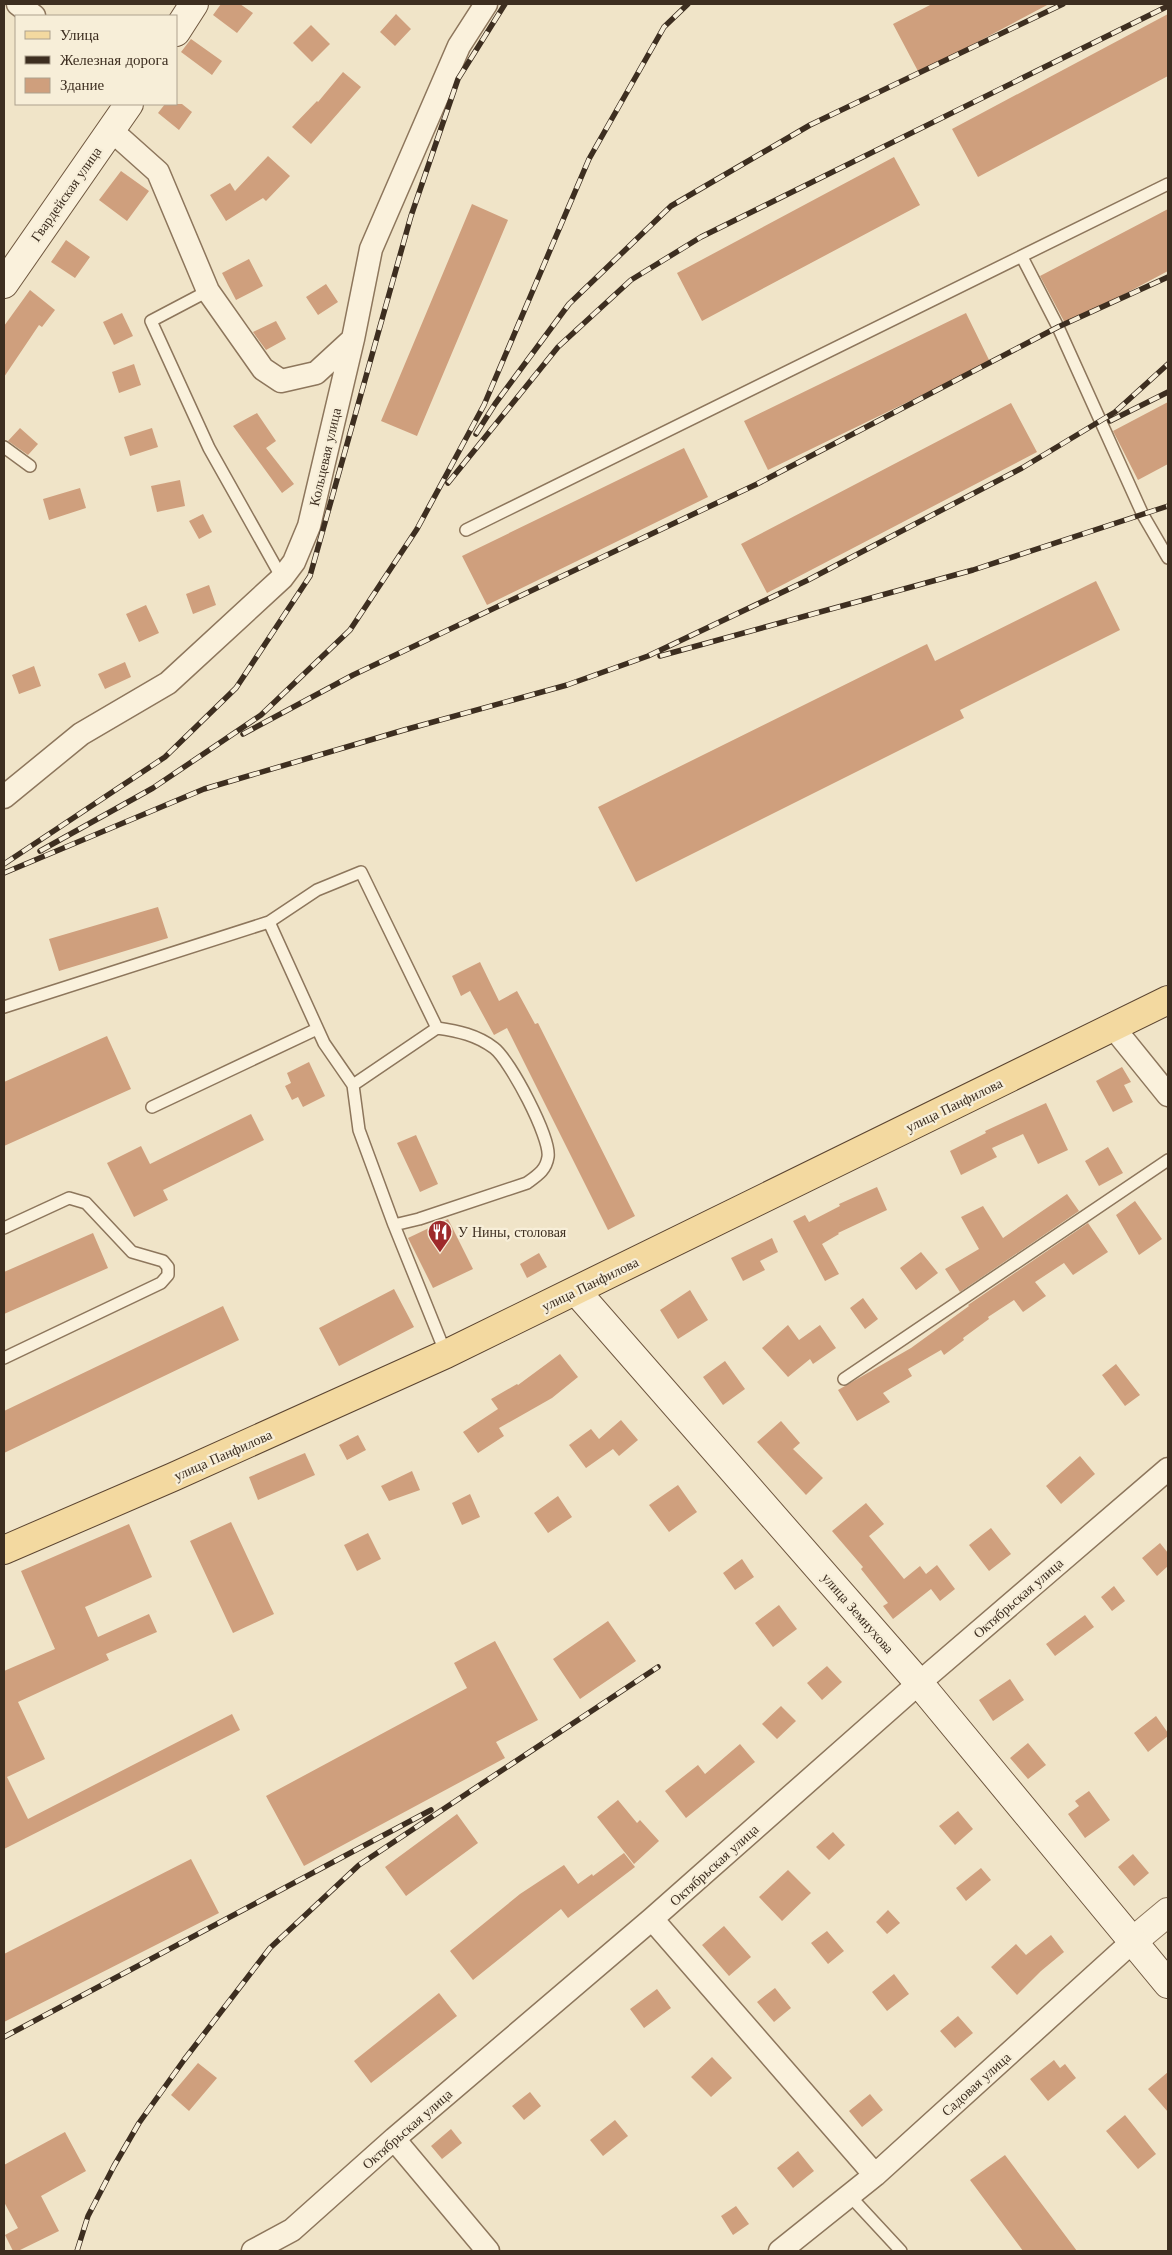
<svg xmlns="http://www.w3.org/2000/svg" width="1172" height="2255" font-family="'Libre Baskerville',serif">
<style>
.building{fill:#cf9f7d}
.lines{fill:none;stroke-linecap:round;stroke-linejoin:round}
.service-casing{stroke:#8d765c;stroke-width:14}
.minor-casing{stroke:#8d765c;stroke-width:25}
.tertiary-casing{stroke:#8d765c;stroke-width:30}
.secondary-casing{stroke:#6f573f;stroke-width:30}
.primary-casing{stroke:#5b4430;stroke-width:30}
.service{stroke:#faf1dc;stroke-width:11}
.minor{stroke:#faf1dc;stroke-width:22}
.tertiary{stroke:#faf1dc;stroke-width:28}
.secondary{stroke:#faf1dc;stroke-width:28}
.primary{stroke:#f3d9a0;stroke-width:28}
.rail-casing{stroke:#3d2e20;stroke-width:5.5}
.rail{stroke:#f7eed8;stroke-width:4;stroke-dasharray:11;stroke-linecap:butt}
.labels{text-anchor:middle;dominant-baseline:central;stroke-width:4.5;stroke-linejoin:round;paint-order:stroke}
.street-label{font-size:14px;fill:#3d2e20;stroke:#f7eed8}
.poi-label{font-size:14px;fill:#3d2e20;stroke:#f7eed8;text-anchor:start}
</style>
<rect width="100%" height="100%" fill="#f0e4c8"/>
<path class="building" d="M221,4H240L253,13L237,33L213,15Z
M932,4H1049L919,73L893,24Z
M396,14L411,29L395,46L380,32Z
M1168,14V76L978,177L952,129Z
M311,25L330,44L312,62L293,43Z
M191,39L222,61L212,75L181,52Z
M343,72L361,87L311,144L292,127L317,101L318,102Z
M165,104H182L192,112L179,130L158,113Z
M268,156L290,176L266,201L263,198L226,221L210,195L230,183L235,191Z
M894,157L920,205L702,321L677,273Z
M121,171L149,191L127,221L99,200Z
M472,204L508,220L417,436L381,421Z
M1168,209V271L1066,325L1040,276Z
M66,240L90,257L75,278L51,262Z
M249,259L263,286L236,300L222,273Z
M326,284L338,302L318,315L306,297Z
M30,290L55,310L42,327L39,325L4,377V326Z
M122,313L133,336L114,345L103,322Z
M966,313L990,362L768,470L744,421Z
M276,321L286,339L266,350L253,332Z
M134,364L141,385L119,393L112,372Z
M1168,402V464L1138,480L1113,431Z
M1011,403L1037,452L767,593L741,544Z
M257,413L276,441L266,448L294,484L282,493L233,426Z
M20,428L38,444L28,455L8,441Z
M152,428L158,447L130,456L124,437Z
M684,448L708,497L487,605L462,556Z
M180,480L185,506L157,512L151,486Z
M80,488L86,508L49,520L43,499Z
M203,514L212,532L199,539L189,521Z
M1096,581L1120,630L960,710L964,718L636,882L598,807L927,644L935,661Z
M209,585L216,605L193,614L186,594Z
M146,605L159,633L139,642L126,614Z
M125,662L131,677L105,689L98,674Z
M34,666L41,686L19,694L12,675Z
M158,907L168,938L59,971L49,939Z
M480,962L499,1001L517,991L535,1024L538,1023L635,1216L608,1230L507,1028L494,1035L470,991L461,996L452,976Z
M107,1036L131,1089L4,1146V1082Z
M309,1062L325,1096L303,1107L298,1097L292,1100L285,1086L291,1083L287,1073Z
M1122,1067L1131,1082L1124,1085L1133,1102L1113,1112L1096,1081Z
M1046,1103L1068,1150L1038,1164L1023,1134L992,1148L997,1157L961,1175L950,1151L986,1133L985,1131Z
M251,1114L264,1140L163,1190L168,1200L134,1217L107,1163L141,1146L150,1164Z
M416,1135L438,1184L420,1192L397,1143Z
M1108,1147L1123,1173L1099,1186L1085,1161Z
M877,1187L887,1210L838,1233L839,1234L822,1244L839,1274L825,1281L793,1221L805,1215L809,1222L840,1206L839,1204Z
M1067,1194L1079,1211L960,1292L945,1269L979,1249L961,1217L983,1206L1003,1238Z
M1135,1201L1162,1239L1139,1255L1116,1215Z
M448,1219L473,1269L433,1288L408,1238Z
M1088,1223L1108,1252L1073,1275L1064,1263L1035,1282L1046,1296L1023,1312L1014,1300L988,1317L989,1319L963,1338L964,1340L944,1355L941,1350L908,1369L912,1376L883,1393L890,1402L857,1421L838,1390L911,1348L969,1306L968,1305Z
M93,1233L108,1268L4,1314V1272Z
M772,1238L778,1252L760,1261L765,1270L743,1281L731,1258Z
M921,1252L938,1273L916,1290L900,1268Z
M539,1253L547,1267L527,1278L520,1264Z
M394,1289L414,1327L339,1366L319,1328Z
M690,1290L708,1320L678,1339L660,1310Z
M863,1298L878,1319L865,1329L850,1308Z
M223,1306L239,1340L4,1453V1411Z
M788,1325L799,1340L820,1325L836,1348L813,1364L810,1359L788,1377L762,1348Z
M560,1354L578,1377L552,1398L499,1428L504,1436L478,1453L463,1432L498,1409L491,1399L517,1384L518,1385Z
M725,1361L745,1389L723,1405L703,1377Z
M1116,1364L1140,1395L1125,1406L1102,1375Z
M621,1420L638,1440L619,1456L613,1449L586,1468L569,1445L591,1429L599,1439Z
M781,1421L800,1443L793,1449L823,1478L806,1495L757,1442Z
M358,1435L366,1450L347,1460L339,1445Z
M305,1453L315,1475L258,1500L249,1477Z
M1080,1456L1095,1474L1061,1504L1046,1486Z
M412,1471L420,1490L389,1501L381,1486Z
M678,1485L697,1512L669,1532L649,1505Z
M470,1494L480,1517L462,1525L452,1503Z
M558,1496L572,1517L548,1533L534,1513Z
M866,1503L884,1524L869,1536L904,1579L920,1566L926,1574L937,1565L955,1589L940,1601L931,1589L893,1619L883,1606L888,1603L861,1569L863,1567L832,1531Z
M231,1522L274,1614L233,1633L190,1541Z
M129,1524L152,1577L85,1607L98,1637L149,1614L157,1632L106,1654L109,1660L18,1702L45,1759L7,1777L28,1819L232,1714L240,1730L4,1849V1671L55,1649L21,1571Z
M991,1528L1011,1554L989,1571L969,1545Z
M368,1533L381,1559L357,1571L344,1545Z
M1160,1543L1168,1553V1566L1157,1576L1142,1558Z
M742,1559L754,1577L735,1590L723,1573Z
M1114,1586L1125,1601L1112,1611L1101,1597Z
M779,1605L797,1629L773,1647L755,1623Z
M1085,1615L1094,1627L1055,1656L1046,1644Z
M608,1621L636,1661L580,1699L553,1659Z
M495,1641L538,1720L496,1742L505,1758L304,1866L266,1796L467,1688L454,1663Z
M827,1666L842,1682L822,1700L807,1683Z
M1010,1679L1024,1700L993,1721L979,1700Z
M781,1706L796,1721L777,1739L762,1724Z
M1156,1716L1168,1733V1736L1148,1752L1134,1733Z
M1028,1743L1046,1765L1028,1779L1010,1758Z
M740,1744L755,1762L686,1818L665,1791L698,1765L705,1774Z
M1089,1791L1110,1820L1085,1838L1068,1814L1079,1806L1075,1801Z
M618,1800L637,1823L640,1820L659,1841L634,1864L597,1817Z
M958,1811L973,1829L955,1845L939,1826Z
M457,1814L478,1843L406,1896L385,1867Z
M833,1832L845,1845L829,1860L816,1847Z
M624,1853L635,1867L568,1918L561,1909L473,1980L450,1951L520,1894L564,1865L578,1884L592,1874L593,1876Z
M1133,1854L1149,1873L1134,1886L1118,1867Z
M191,1859L219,1913L4,2022V1954Z
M981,1868L991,1880L966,1901L956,1888Z
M788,1870L811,1893L782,1921L759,1897Z
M888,1910L900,1923L887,1934L876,1922Z
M724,1926L751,1957L729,1976L702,1945Z
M827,1931L844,1951L828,1964L811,1943Z
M1051,1935L1064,1952L1041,1971L1017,1995L991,1967L1016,1944L1026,1955Z
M894,1974L909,1994L887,2011L872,1992Z
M775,1988L791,2008L774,2022L757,2002Z
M657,1989L671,2008L644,2028L630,2009Z
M439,1993L457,2016L371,2083L354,2061Z
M958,2016L973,2033L955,2048L940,2031Z
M712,2057L732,2078L711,2097L691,2077Z
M1054,2060L1060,2068L1065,2064L1076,2078L1048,2101L1030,2079Z
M198,2063L217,2078L189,2111L171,2095Z
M1168,2072V2112L1148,2089Z
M530,2092L541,2106L524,2120L512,2106Z
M870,2094L883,2110L862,2127L849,2111Z
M1125,2115L1156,2154L1138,2169L1106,2131Z
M615,2120L628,2136L603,2156L590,2140Z
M451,2129L462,2143L442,2159L431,2146Z
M65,2132L86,2171L41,2196L59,2231L18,2251H13L5,2235L18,2228L4,2202V2165Z
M798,2151L814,2171L793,2188L777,2168Z
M1005,2155L1077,2251H1023L970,2180Z
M736,2206L749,2224L733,2235L721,2216Z"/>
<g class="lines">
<defs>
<path id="service" d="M1022,257L1058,327L1143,515L1168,558
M208,291L151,321L209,448L282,578
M4,447L30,466
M466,530L1168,184
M4,1007L269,922
M353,1085L324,1043L269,922L317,890L361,872L437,1028
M152,1107L317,1029
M394,1225L359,1130L353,1085L437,1028C458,1031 477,1035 494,1048C510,1060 551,1138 548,1157C546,1170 538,1175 527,1183L419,1219L394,1225L446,1354
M4,1228L69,1198L86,1203L132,1252L163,1261L168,1267V1275L161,1283L4,1358
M844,1379L1168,1160
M849,2195L901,2251"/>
<path id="minor" d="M18,4L34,16
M111,130L158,172L208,291L263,369L281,381L316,373L353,339
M4,797L81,734L168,683L282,578L294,562L309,526L353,339L371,249L459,46L486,4
M1113,1027L1168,1095
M652,1919L875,2175
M394,2139L488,2251
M253,2251L292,2230L394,2139L652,1919L919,1683L1168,1469
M780,2251L875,2175L1132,1942"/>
<path id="tertiary" d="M1132,1942L1168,1912"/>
<path id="secondary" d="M176,32L194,4
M4,284L129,104
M576,1291L919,1683L1168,1984"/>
<path id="primary" d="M4,1550L173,1477L446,1354L1168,1000"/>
</defs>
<use href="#service" class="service-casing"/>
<use href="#minor" class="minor-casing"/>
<use href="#tertiary" class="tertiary-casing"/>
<use href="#secondary" class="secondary-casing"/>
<use href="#primary" class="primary-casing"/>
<use href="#service" class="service"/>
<use href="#minor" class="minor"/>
<use href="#tertiary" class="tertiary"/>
<use href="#secondary" class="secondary"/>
<use href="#primary" class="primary"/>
<defs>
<path id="rail" d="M1110,421L1168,392
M476,434L495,404L569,304L671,206L810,125L1063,4
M448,483L558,347L631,280L701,237L1168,6
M660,656L973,570L1168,506
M243,734L353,675L757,484L1058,327L1168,277
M40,851L153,788L261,715L350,630L417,529L484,405L589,159L664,27L688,4
M4,864L165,757L236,688L310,576L411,216L458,79L505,4
M4,873L204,789L404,730L567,685L648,656L808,580L1022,468L1115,412L1168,364
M4,2037L431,1810
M77,2251L88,2216L114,2166L139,2123L184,2060L270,1948L359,1865L658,1667"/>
</defs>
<use href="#rail" class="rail-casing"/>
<use href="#rail" class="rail"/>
</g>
<defs>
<symbol id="restaurant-pin" viewBox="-11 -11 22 30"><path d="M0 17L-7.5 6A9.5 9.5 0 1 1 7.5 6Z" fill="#9e2a2b" stroke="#f7eed8"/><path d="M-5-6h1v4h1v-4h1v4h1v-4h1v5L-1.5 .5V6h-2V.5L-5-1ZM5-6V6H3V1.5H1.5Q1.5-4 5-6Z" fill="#fff"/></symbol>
</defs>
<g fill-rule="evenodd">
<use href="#restaurant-pin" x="426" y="1218" width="28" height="38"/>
</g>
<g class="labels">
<g class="street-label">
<text transform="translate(66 194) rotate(-55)">Гвардейская улица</text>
<text transform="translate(325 457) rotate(-77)">Кольцевая улица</text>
<text transform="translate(954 1105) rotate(-26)">улица Панфилова</text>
<text transform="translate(590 1284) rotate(-26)">улица Панфилова</text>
<text transform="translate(223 1455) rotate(-24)">улица Панфилова</text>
<text transform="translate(1018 1598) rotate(-41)">Октябрьская улица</text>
<text transform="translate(858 1613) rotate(49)">улица Земнухова</text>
<text transform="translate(714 1865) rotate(-42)">Октябрьская улица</text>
<text transform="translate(976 2084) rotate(-42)">Садовая улица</text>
<text transform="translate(407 2129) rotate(-41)">Октябрьская улица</text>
</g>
<g class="poi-label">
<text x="458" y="1232">У Нины, столовая</text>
</g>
</g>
<rect width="1172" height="2255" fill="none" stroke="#3d2e20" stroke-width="10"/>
<rect x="15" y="15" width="162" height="90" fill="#f7eed8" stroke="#ada18e"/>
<rect x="25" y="31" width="25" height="8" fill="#f3d9a0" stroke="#ada18e"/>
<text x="60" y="40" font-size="15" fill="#3d2e20">Улица</text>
<rect x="25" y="56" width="25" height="8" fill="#3d2e20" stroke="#ada18e"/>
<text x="60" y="65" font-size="15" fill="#3d2e20">Железная дорога</text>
<rect x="25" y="78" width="25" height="15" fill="#cf9f7d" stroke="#ada18e"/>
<text x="60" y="90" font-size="15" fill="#3d2e20">Здание</text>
</svg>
